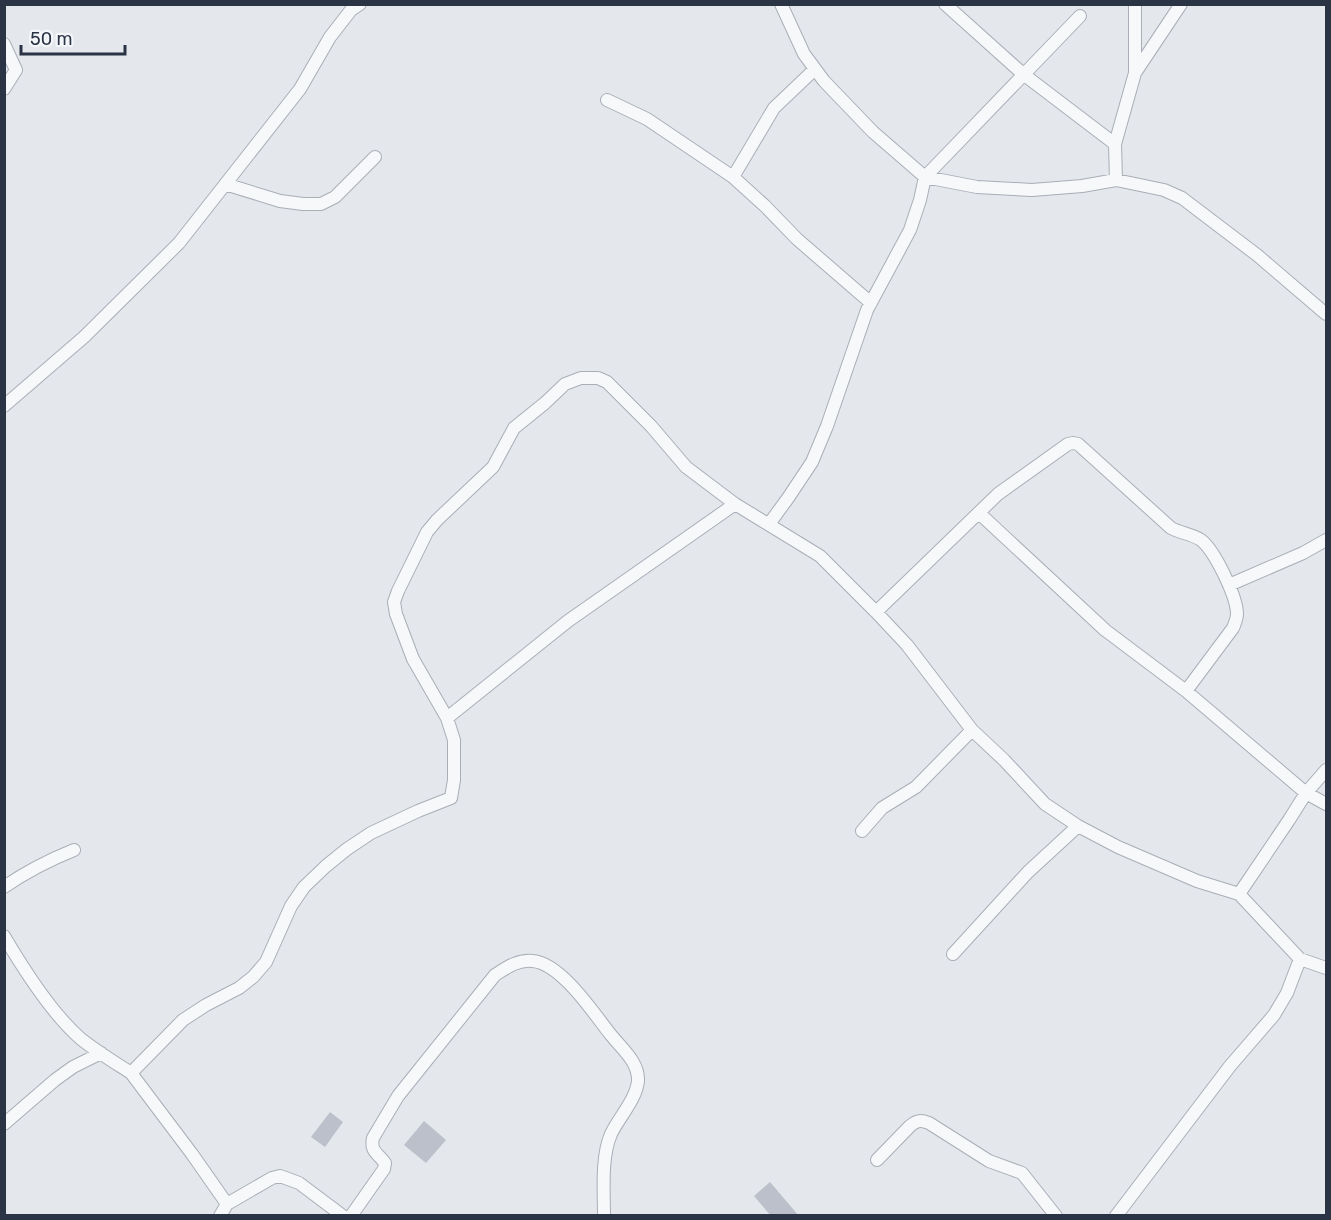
<svg xmlns="http://www.w3.org/2000/svg" width="1331" height="1220" font-family="Rubik,sans-serif">
<style>
.building{fill:#bbc0ca}
.lines{fill:none;stroke-linecap:round;stroke-linejoin:round}
.street-casing{stroke:#a9aeb7;stroke-width:14}
.street{stroke:#f7f8fa;stroke-width:12}
</style>
<rect width="100%" height="100%" fill="#e4e7ec"/>
<path class="building" d="M330,1112L343,1122L325,1147L311,1137Z
M424,1121L446,1140L426,1163L404,1145Z
M770,1182L799,1216H771L754,1196Z"/>
<g class="lines">
<defs>
<path id="street" d="M781,4L804,54L824,81L873,132L925,177L977,187L1032,190L1082,186L1116,180L1164,190L1182,198L1257,255L1326,314
M945,4L1023,74L1115,144
M4,44L16,70L4,89
M1135,72V4
M607,100L647,119L733,177L765,206L797,239L871,303
M733,177L774,108L815,69
M1116,180L1115,144L1135,73L1181,4
M225,184L280,201L303,204H321L335,197L375,157
M4,406L84,337L179,243L300,89L330,37L351,10L360,4
M979,513L1105,630L1186,691L1306,793L1326,804
M769,524L788,498L812,462L827,426L867,310L910,230L920,200L925,177L1080,16
M1229,585L1303,553L1326,540
M876,612L998,494L1068,444L1073,443L1078,444L1171,528C1180,533 1192,534 1201,540C1215,551 1237,597 1237,614C1237,619 1235,623 1233,628L1186,691
M447,718L568,621L735,504
M862,831L882,808L916,787L972,730
M4,887C26,872 49,860 74,850
M1239,894L1289,820L1306,793L1326,770
M4,936C24,970 51,1013 81,1039C96,1051 114,1062 131,1073
M953,954L1028,872L1078,826
M4,1124L55,1080L73,1067L101,1053
M877,1160L910,1126C917,1120 921,1120 929,1123L989,1161L1022,1173L1056,1216
M227,1204L192,1154L131,1073L183,1020L206,1005L239,988L253,977L266,962L291,906L304,887L326,866L347,849L371,833L418,811L451,798L454,780V740L447,718L413,659L396,614L394,602L398,591L427,532L437,520L493,467L514,428L545,403L565,384L581,378H598L607,382L651,426L686,467L735,504L820,556L876,612L907,645L972,730L1004,760L1045,804L1078,826L1118,847L1197,881L1239,894L1300,959L1326,968
M220,1216L227,1204L272,1178L280,1176L299,1183L343,1216
M351,1216L384,1169L385,1163C378,1153 370,1152 373,1138L398,1096L495,975C506,968 518,959 533,961C562,964 594,1014 611,1035C622,1049 639,1062 638,1081C636,1100 619,1117 611,1134C601,1157 604,1191 604,1216
M1116,1216L1230,1066L1274,1015L1287,993L1300,959"/>
</defs>
<use href="#street" class="street-casing"/>
<use href="#street" class="street"/>
</g>
<rect width="1331" height="1220" fill="none" stroke="#2b3445" stroke-width="12"/>
<path d="M21 45v9h104v-9" fill="none" stroke="#2b3445" stroke-width="3"/>
<text x="30" y="45" font-size="18" fill="#2b3445" stroke="#f4f6f9" stroke-width="4.5" paint-order="stroke">50 m</text>
</svg>
